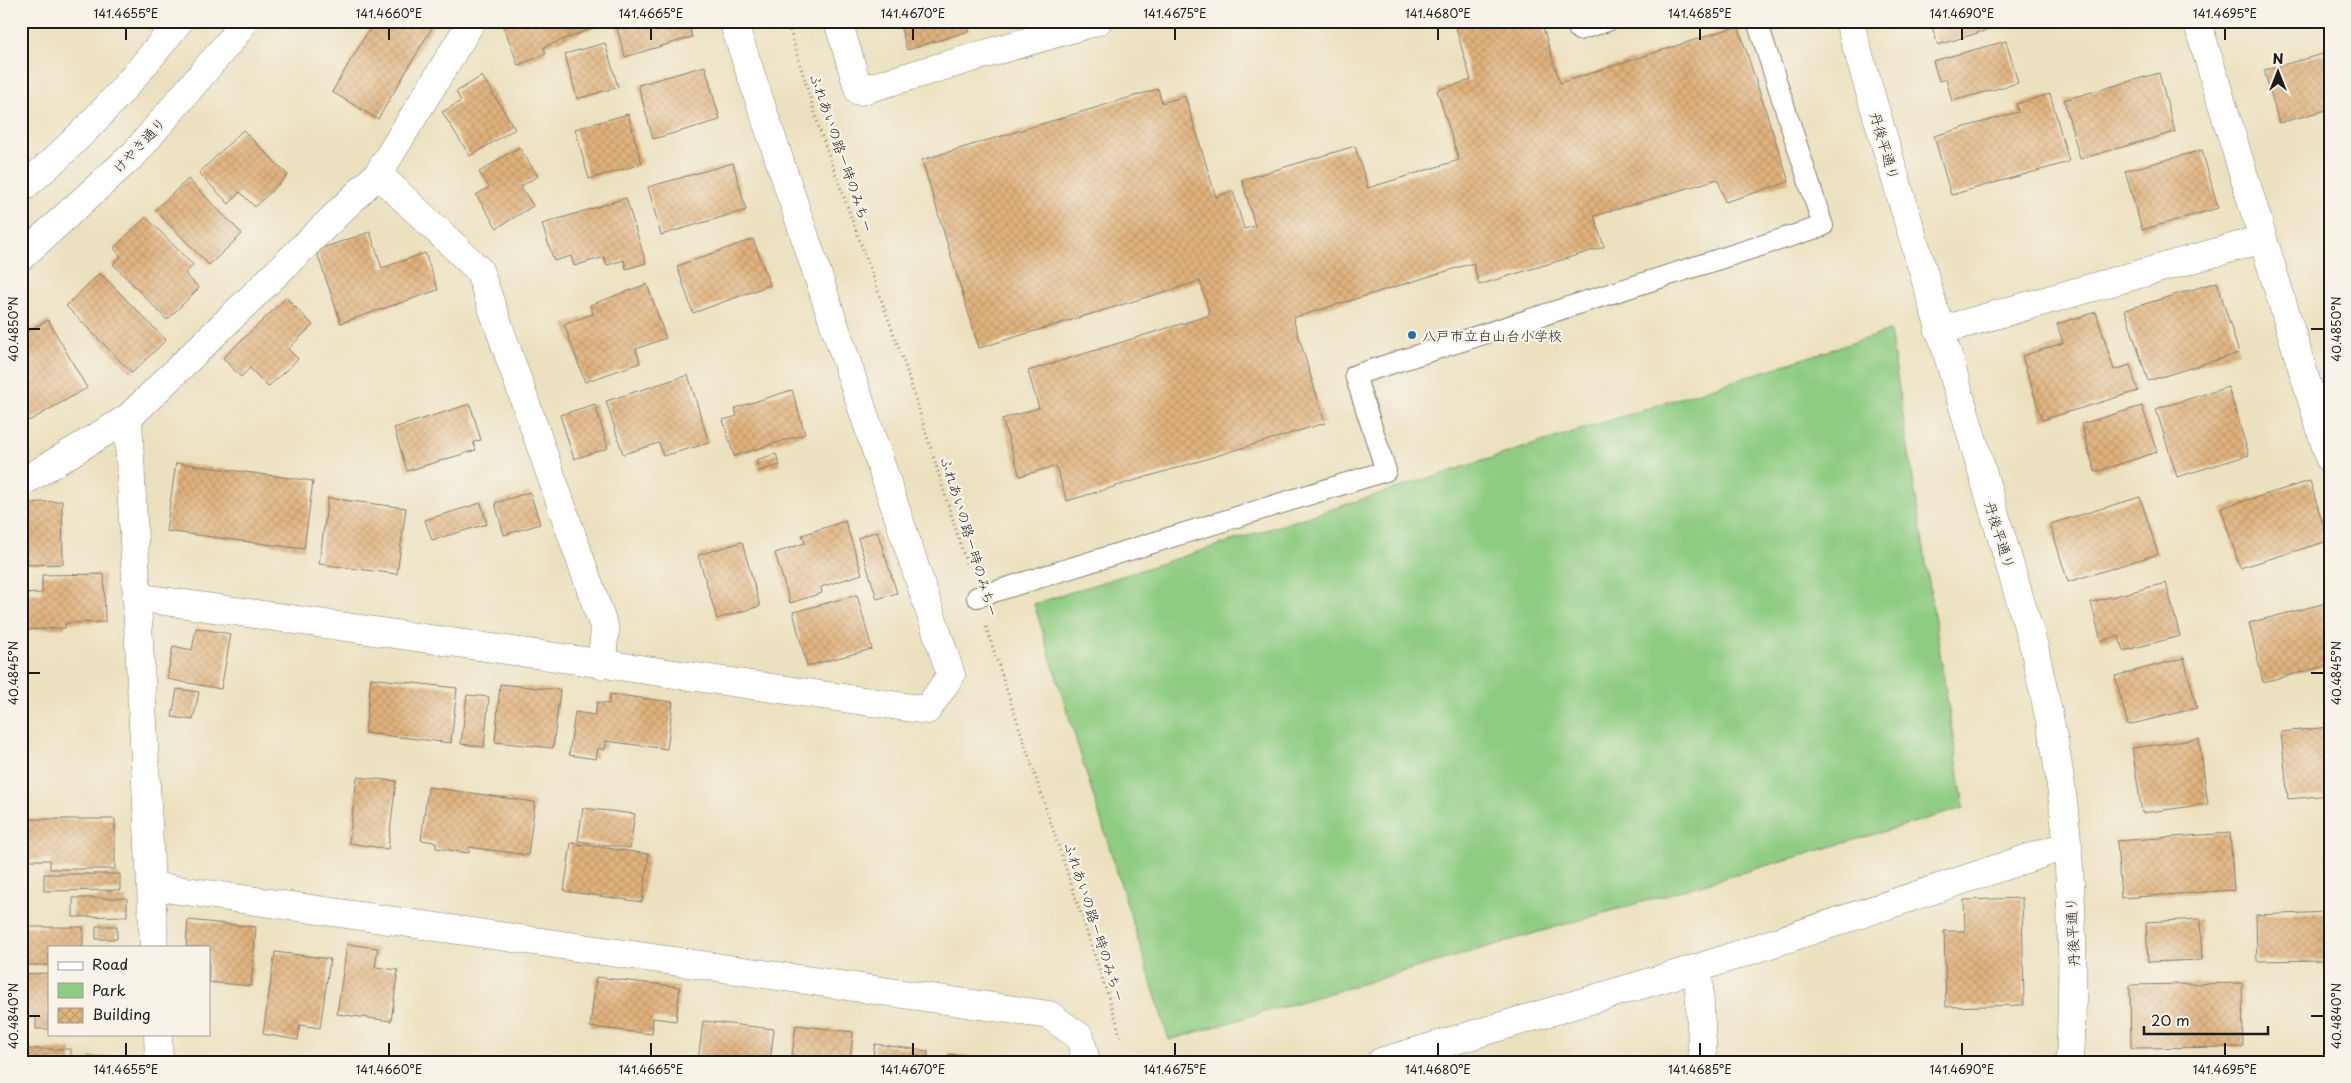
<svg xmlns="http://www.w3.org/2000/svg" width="2351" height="1083" font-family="'Playpen Sans','Klee One',sans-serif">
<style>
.green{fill:#8ecc82;stroke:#55744f}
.building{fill:url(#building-cross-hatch)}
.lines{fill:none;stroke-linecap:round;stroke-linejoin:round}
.service-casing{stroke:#847e6e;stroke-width:22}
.minor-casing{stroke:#847e6e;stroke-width:29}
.tertiary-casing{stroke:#847e6e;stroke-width:29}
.path{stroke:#847e6e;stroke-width:3;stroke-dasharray:1 4;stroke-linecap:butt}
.service{stroke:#fff;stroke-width:20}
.minor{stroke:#fff;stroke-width:28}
.tertiary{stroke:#fff;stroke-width:28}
.ticks{fill:none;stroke:#1c1c1c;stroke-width:2}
.poi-dot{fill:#1f6fb2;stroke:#f7f3e8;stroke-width:2}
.labels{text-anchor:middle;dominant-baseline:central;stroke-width:4.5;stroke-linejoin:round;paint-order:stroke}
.street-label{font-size:14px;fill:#1c1c1c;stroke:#f7f3e8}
.poi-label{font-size:14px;fill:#1c1c1c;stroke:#f7f3e8;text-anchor:start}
.neatline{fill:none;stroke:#1c1c1c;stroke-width:2}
.ticks-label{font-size:12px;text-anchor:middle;fill:#1c1c1c}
</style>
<defs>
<pattern id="building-cross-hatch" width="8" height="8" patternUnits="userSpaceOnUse" patternTransform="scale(1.25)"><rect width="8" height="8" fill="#e0b27c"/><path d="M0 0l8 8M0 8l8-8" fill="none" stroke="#c0986b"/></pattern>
</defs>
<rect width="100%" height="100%" fill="#f7f3e8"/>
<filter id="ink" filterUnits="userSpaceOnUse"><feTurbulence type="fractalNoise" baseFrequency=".02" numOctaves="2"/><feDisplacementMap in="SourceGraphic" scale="10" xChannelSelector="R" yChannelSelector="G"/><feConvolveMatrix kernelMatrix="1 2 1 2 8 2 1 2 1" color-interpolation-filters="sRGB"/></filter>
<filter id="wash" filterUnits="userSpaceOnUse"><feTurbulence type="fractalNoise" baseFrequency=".0096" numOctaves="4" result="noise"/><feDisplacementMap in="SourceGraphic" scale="20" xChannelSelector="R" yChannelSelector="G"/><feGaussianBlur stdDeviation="1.12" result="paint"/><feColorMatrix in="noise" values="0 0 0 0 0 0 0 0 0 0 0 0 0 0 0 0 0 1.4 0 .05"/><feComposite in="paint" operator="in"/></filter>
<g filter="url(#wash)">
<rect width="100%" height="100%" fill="#ece1bf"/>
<path class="green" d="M1890,331L1964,808L1169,1040L1034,604Z"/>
<g id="blocks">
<path class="building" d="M374,21H436L378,119L332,92Z
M502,21H590L593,28L544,47L546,54L518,65Z
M615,21H688L692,37L625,57Z
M899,21H966L969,31L907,50Z
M1454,21H1541L1560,83L1738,26L1789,182L1725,202L1718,179L1594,216L1604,247L1479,285L1473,263L1293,318L1325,423L1067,501L1056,466L1020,476L1002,419L1039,408L1028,371L1210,315L1200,281L979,348L922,160L1158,89L1162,103L1185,96L1216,197L1233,191L1244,229L1255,226L1242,180L1355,146L1368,188L1459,160L1437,90L1471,80Z
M1930,21H2014V22L1938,45Z
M2006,41L2018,83L1952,101L1946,79L1939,81L1933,61Z
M605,43L618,87L577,99L565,54Z
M2330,52V109L2279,123L2264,70Z
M705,66L720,120L653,139L638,85Z
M2159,73L2175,132L2080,159L2064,100Z
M482,76L515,129L470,156L442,112L461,101L456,92Z
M2050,94L2069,162L1951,195L1934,136L2018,112L2016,104Z
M628,114L642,164L589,179L575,129Z
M243,130L288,175L255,207L240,192L229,204L199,173Z
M519,147L538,176L521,186L533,206L497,228L476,195L489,187L479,172Z
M2202,150L2218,208L2142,230L2125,171Z
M733,163L746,210L661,235L648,187Z
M188,179L242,234L209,265L155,210Z
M626,198L646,263L626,269L624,260L607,265L604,257L574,266L571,256L554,261L542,224Z
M146,217L193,265L185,274L199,288L167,320L113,264L121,256L114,248Z
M370,232L382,268L425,253L438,290L341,323L316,250Z
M753,239L770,285L693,313L677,266Z
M100,273L166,340L132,373L66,306Z
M2217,282L2239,353L2148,381L2125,310Z
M647,284L666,338L636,349L640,363L585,382L564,324L593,314L590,305Z
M286,298L313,325L288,349L298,359L268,387L250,368L241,377L223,358Z
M2096,312L2114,370L2130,365L2138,391L2042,420L2022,356L2063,343L2057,324Z
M48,320L87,388L29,421L21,408V335Z
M688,375L709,443L663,456L659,443L623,454L606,401Z
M2228,387L2249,455L2177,477L2156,409Z
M792,390L805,434L734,456L723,420L737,416L735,408Z
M470,404L481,440L473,442L476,450L407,471L394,428Z
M595,404L608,448L574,459L560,415Z
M2142,406L2157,452L2095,472L2081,424Z
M776,454L780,465L759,471L756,460Z
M176,463L313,481L304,549L166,531Z
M2310,481L2328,541L2240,568L2221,508Z
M530,492L540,524L504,535L495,503Z
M2140,497L2158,554L2068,582L2050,524Z
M328,498L406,508L397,574L319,564Z
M62,501L63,564L28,565L26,503Z
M481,503L487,524L432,540L425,520Z
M845,521L862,574L821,587L822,593L790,603L775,553L805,543L802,535Z
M877,531L897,593L877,599L858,538Z
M742,542L760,606L717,619L698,555Z
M104,574L105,622L65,623V628L22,630L21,594L42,593V575Z
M2166,583L2180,636L2123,651L2119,636L2101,641L2091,602Z
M857,595L872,649L807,666L793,612Z
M2330,602V665L2263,682L2249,623Z
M196,628L231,634L221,689L167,679L173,646L192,650Z
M2184,658L2197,708L2128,725L2115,676Z
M371,678L457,688L451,743L365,733Z
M500,684L560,690L553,748L495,742Z
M177,689L199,692L193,720L172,717Z
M610,694L673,702L667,749L606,741L605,750L598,748L596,759L569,755L575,712L595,715L597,702L609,704Z
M467,695L489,697L484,747L461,744Z
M2330,727V795L2288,799L2281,732Z
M2199,739L2208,804L2142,813L2132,748Z
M357,777L396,781L388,849L349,843Z
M428,787L535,802L528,855L469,847V853L436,848V842L421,840Z
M583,808L635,814L630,848L578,841Z
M21,819H115V869H50V860H21Z
M2230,833L2234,890L2121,898L2117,841Z
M571,843L649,854L642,902L564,891Z
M44,874H120V890L44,891Z
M73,898H127V916L73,917Z
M2022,898L2024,1005L1946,1007L1944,931H1965L1964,900Z
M2330,912V943L2324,944L2325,960L2257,961L2256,915Z
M2200,919L2202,960L2148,962L2146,922Z
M188,920L256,927L251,986L209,982V947H186Z
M96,926H117V939H96Z
M21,927H83V947H49V965H21Z
M347,944L378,948L375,967L398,970L391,1021L337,1014Z
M275,952L330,959L320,1028L300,1025L298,1040L263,1034Z
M49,973V1029H36V1017H21V974Z
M596,977L680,987L676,1021L653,1018L652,1034L590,1027Z
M2242,983L2243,1047L2131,1048L2130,985Z
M703,1021L774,1029L770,1062H698Z
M796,1025L853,1032L850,1062H791Z
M875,1044L928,1051L927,1062H872Z
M21,1049H71V1062H21Z
M949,1054L975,1057L974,1062H948Z
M90,1057H117V1062H90Z"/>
</g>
</g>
<g filter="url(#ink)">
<use href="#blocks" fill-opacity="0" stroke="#847e6e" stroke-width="1"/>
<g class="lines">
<defs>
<path id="service" d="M1579,30L1608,21
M977,597L1386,471L1355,375L1823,226L1757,21"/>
<path id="minor" d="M838,21L859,91L1098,21
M2197,21L2330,460
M378,174L479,270L605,630L601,665
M1939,331L2263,239
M128,418L154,947
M21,483L128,418L378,174L472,21
M136,597L927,710L951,675L733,21
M151,886L1049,1015L1080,1037L1086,1062
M1698,968L1703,1062
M158,1034L159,1062
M1381,1062L1698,968L2068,845"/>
<path id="tertiary" d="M1849,21L2034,647C2041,680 2049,714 2055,747C2073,851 2075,957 2070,1062
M21,189C81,140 132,82 179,21
M21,257L135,153L235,35L244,21"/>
</defs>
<use href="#service" class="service-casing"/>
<use href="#minor" class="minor-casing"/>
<use href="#tertiary" class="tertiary-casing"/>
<path class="path" d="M787,21L821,134L905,365L967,566
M986,627L1117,1023L1120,1039"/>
<use href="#service" class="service"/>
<use href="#minor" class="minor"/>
<use href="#tertiary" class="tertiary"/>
</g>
</g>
<path class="ticks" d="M126,28V40M389,28V40M651,28V40M913,28V40M1175,28V40M1438,28V40M1700,28V40M1962,28V40M2225,28V40M28,329H40M2311,329H2324M28,673H40M2311,673H2324M28,1016H40M2311,1016H2324M126,1043V1056M389,1043V1056M651,1043V1056M913,1043V1056M1175,1043V1056M1438,1043V1056M1700,1043V1056M1962,1043V1056M2225,1043V1056"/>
<circle class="poi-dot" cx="1412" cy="335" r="5"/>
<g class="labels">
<g class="street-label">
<text transform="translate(139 145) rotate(-47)">けやき通り</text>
<text transform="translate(1885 146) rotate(74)">丹後平通り</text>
<text transform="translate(842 153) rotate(71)">ふれあいの路－時のみち－</text>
<text transform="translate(2000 535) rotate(73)">丹後平通り</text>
<text transform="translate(970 537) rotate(73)">ふれあいの路－時のみち－</text>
<text transform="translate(1095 922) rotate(72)">ふれあいの路－時のみち－</text>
<text transform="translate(2072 932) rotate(-93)">丹後平通り</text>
</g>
<g class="poi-label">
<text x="1422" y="335">八戸市立白山台小学校</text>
</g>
</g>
<rect width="2351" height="1083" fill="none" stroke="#f7f3e8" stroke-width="55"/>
<rect x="48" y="946" width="162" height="90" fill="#f7f3e8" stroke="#9f9d96"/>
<rect x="58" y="962" width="25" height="8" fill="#ffffff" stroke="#9f9d96"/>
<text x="92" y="970" font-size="15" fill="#1c1c1c">Road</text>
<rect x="58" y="983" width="25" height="15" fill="#8ecc82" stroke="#9f9d96"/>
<text x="92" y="996" font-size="15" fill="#1c1c1c">Park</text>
<rect x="58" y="1008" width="25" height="15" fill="url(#building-cross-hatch)" stroke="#9f9d96"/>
<text x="92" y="1020" font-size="15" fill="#1c1c1c">Building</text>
<g transform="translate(2278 72)" stroke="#f7f3e8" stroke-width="4" paint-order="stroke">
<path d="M0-4L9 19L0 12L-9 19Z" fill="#1c1c1c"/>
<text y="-8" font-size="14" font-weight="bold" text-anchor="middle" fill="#1c1c1c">N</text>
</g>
<path d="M2144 1026v8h124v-8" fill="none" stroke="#1c1c1c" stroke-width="2.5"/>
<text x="2151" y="1026" font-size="15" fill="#1c1c1c" stroke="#f7f3e8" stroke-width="4" paint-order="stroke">20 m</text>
<rect x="28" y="28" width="2296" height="1028" class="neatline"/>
<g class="ticks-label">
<text x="126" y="18">141.4655°E</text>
<text x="389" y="18">141.4660°E</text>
<text x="651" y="18">141.4665°E</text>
<text x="913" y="18">141.4670°E</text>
<text x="1175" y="18">141.4675°E</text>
<text x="1438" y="18">141.4680°E</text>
<text x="1700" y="18">141.4685°E</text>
<text x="1962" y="18">141.4690°E</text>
<text x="2225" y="18">141.4695°E</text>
<text transform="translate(14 329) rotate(-90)" y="4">40.4850°N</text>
<text transform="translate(2337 329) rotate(-90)" y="4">40.4850°N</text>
<text transform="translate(14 673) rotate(-90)" y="4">40.4845°N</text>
<text transform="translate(2337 673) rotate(-90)" y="4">40.4845°N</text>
<text transform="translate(14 1016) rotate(-90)" y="4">40.4840°N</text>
<text transform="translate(2337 1016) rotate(-90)" y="4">40.4840°N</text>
<text x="126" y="1074">141.4655°E</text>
<text x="389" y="1074">141.4660°E</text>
<text x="651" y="1074">141.4665°E</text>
<text x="913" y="1074">141.4670°E</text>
<text x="1175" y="1074">141.4675°E</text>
<text x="1438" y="1074">141.4680°E</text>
<text x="1700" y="1074">141.4685°E</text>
<text x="1962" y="1074">141.4690°E</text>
<text x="2225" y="1074">141.4695°E</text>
</g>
</svg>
